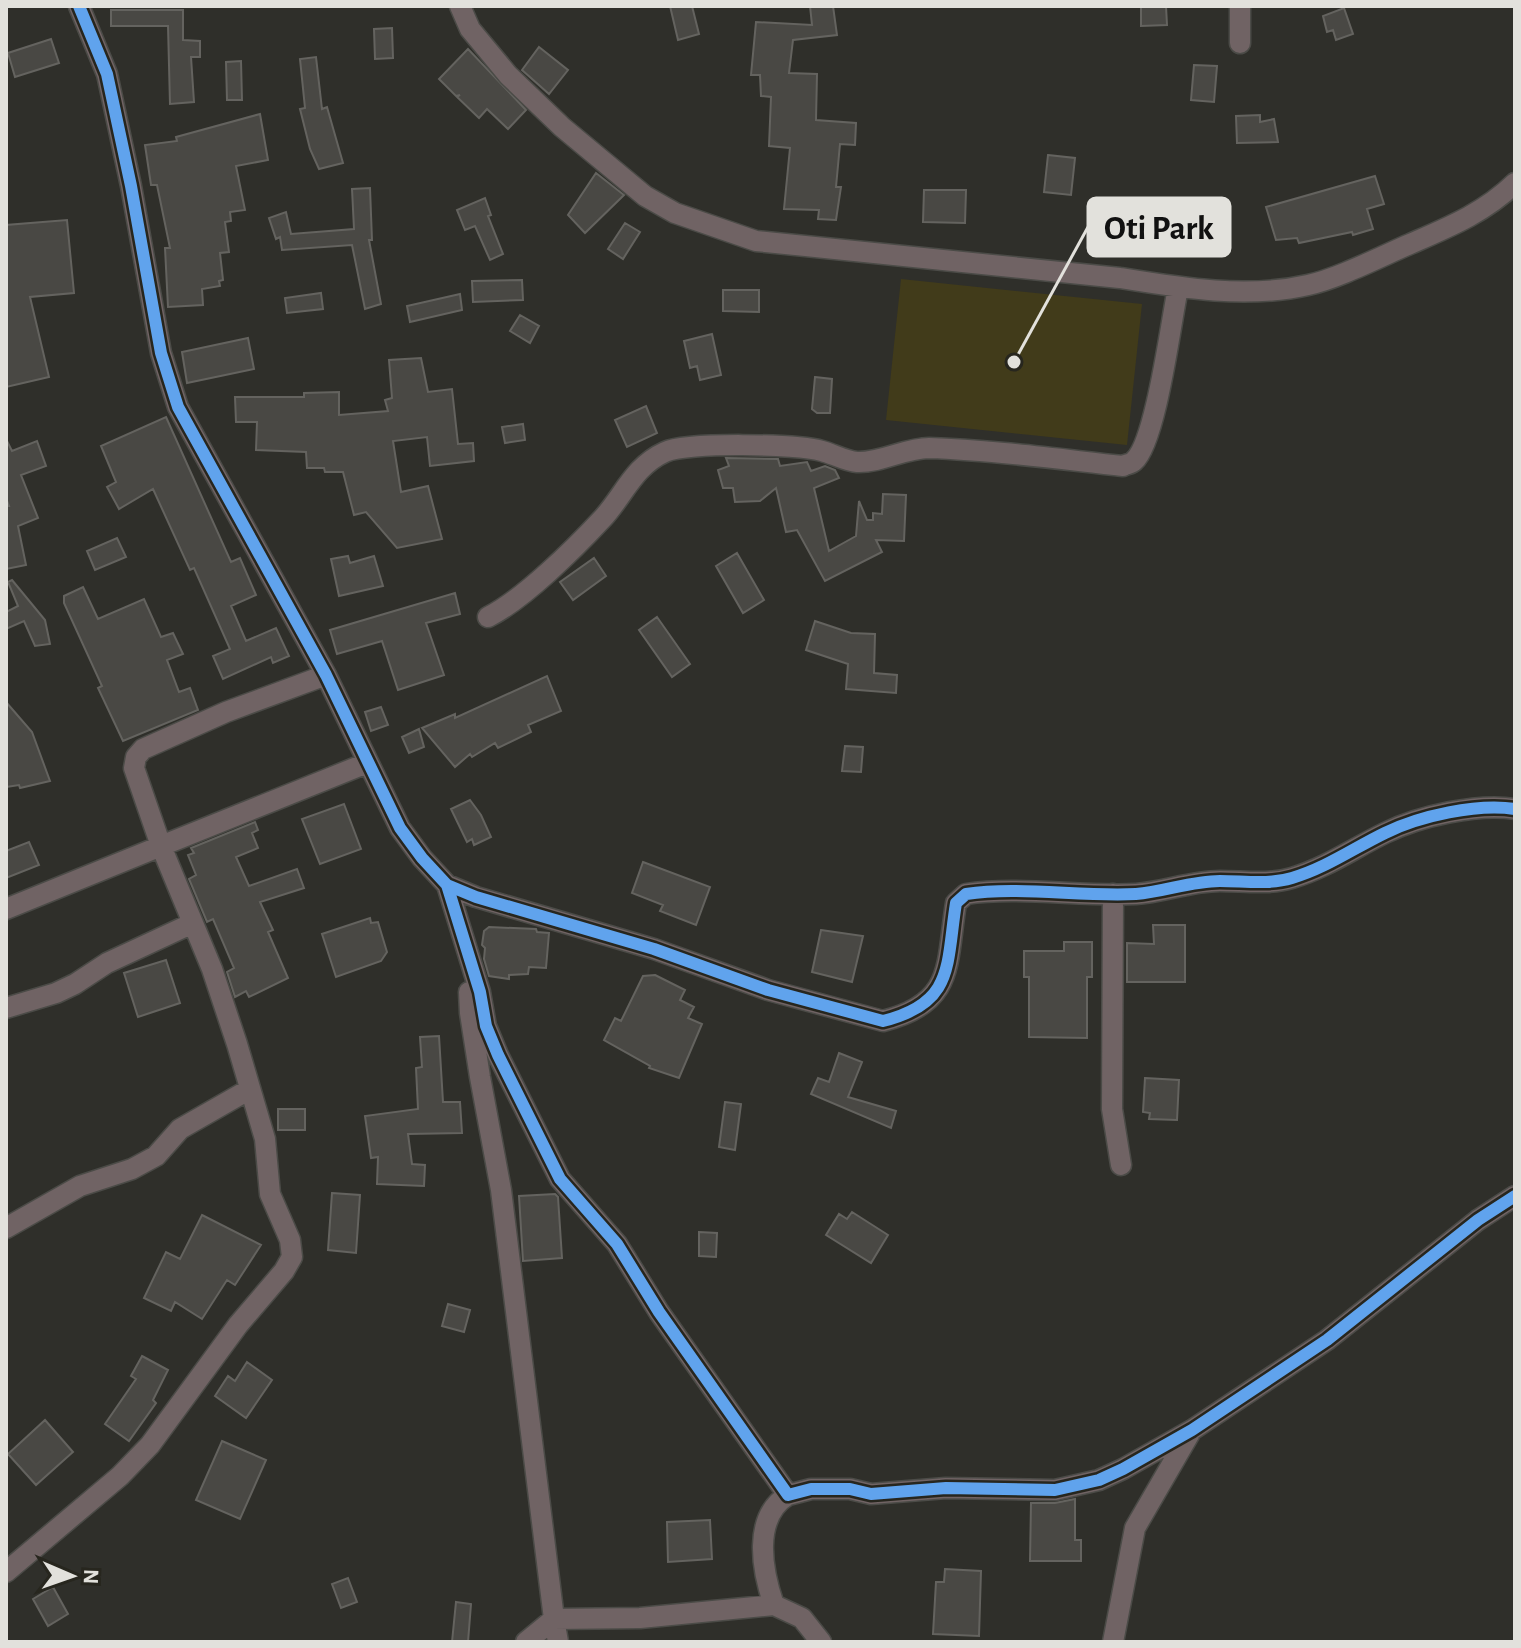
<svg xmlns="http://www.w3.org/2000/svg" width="1521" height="1648" font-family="'Alegreya Sans',sans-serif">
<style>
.green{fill:#413b1a}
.building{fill:#494844;stroke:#64635f;stroke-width:2}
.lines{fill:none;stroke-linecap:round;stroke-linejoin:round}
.minor-casing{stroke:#4b4b47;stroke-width:23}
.minor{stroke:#706364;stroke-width:20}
.cycleway-casing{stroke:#27261e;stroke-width:17}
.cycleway{stroke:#60a3ed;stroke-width:12}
.leader{fill:none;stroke:#e2e1dc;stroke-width:3}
.callout-dot{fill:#e2e1dc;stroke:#27261e;stroke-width:3}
.callout{fill:#e2e1dc;stroke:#e2e1dc;stroke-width:3}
.callout-label{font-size:34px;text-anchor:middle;font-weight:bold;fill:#111}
</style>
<rect width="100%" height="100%" fill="#2f2f2a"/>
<path class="green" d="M901,279L1142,304L1127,445L886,420Z"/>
<path class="building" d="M670,6H692L699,34L678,40Z
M810,6H833L837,35L793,40L789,73L817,74L816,120L856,123L855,145L840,144L836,187H841L836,220L818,219L819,210L784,209L790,148L769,146L771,97L761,96L760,75H751L756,22L812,25Z
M1141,6H1166L1167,25L1141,26Z
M1344,8L1353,34L1336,40L1333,30L1327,32L1323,16Z
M111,10H183V40L200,41V57H191L194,102L170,104L168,26H111Z
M392,28L393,58L375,59L374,29Z
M51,39L59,63L15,77L8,53Z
M539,47L568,70L549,94L522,70Z
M468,49L526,110L508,129L487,109L479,118L457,97L460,95L456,96L439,79Z
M316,57L322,109L327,107L343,163L319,169L310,149L300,109L305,108L300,59Z
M241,61L242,100H227L226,62Z
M1194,65L1217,66L1214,102L1191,100Z
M260,114L268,160L236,166L245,210L230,212L231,221L225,222L229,252L220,253L223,280L219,281L220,286L202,289L203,305L168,307L165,248H170L157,185H151L145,145L177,141L176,137Z
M1260,115V122L1274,119L1278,142L1237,143L1236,116Z
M1048,155L1075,158L1071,195L1044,192Z
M596,173L624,195L585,233L568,215Z
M1375,176L1384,204L1367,209L1373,229L1353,235L1352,232L1299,243L1297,238L1276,240L1266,207Z
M370,188L372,240H369L381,304L365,309L352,245L282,250L280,237L276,239L269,218L286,212L291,234L354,229L352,189Z
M924,190H966L965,223L923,222Z
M485,198L491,215L488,216L503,254L490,260L475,226L465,230L457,210Z
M67,220L74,293L30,297L49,377L6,387V225Z
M625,223L640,232L623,259L608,249Z
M522,280L523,300L473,302L472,281Z
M723,290H759V312L723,311Z
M321,293L323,309L287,313L285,298Z
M460,294L462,310L410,322L407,306Z
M520,315L539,326L530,343L510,331Z
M712,334L721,375L700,380L697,366L690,368L684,341Z
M248,338L254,369L187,383L182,352Z
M421,358L428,392L452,389L458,444L473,443L474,461L430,466L427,437L393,441L401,492L428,486L442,539L397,548L366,512L354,515L343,472H325L324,468H307L306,452L256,450L257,422H236L235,397H304V393L339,392V415L388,411L385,400L392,398L389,360Z
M815,377L832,379L830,413H817L812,409Z
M646,406L657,433L627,447L615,420Z
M166,417L231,562L240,558L256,595L231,606L246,641L276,628L289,656L273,663L271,657L223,679L213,656L230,649L194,568L190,570L153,489L119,509L107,487L116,482L101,446Z
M523,424L525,440L505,443L502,427Z
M6,439L12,451L37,441L46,466L21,475L38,518L18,526L26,565L6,569V506H9L6,498Z
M726,458L778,459L780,466L807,462L811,471L825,466L835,470L839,478L814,488L829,551L856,536L859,501L867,520H873V513L882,514L883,494L906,495L904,541L876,540L882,552L825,581L797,530L786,532L776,488L760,501L735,502L733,488H723L718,470L729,466Z
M117,538L126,557L95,570L87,551Z
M737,553L764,600L743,613L716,566Z
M348,556L350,563L374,556L383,586L339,596L331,559Z
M594,558L606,576L573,600L560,582Z
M12,580L45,620L50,644L35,646L24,621L6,629V612L18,606L8,582Z
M83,587L98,619L144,599L161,637L173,633L183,654L167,660L179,692L190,688L198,710L123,741L98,688L102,686L64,603V596Z
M455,593L460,614L426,623L444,675L398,690L382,641L337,654L330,630Z
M657,617L690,664L672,677L639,630Z
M815,621L851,633L875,634L874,673L897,675L896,693L846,689L848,664L806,650Z
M547,676L561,711L528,725L531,732L498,748L495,743L472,757L470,754L455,767L422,728L455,714V718Z
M6,702L32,732L50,781L20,788L19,785L6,787Z
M381,707L388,725L371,731L365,712Z
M419,729L424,747L409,753L402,737Z
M845,746L863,747L861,772L842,771Z
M470,800L481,815L491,837L474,845L472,839L467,842L451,809Z
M344,804L361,849L320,864L302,819Z
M255,822L258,830L252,833L258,848L236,857L249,886L297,869L304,888L260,902L273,930L268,932L288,978L249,997L246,991L235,997L227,972L234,968L213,919L207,922L189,879L196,875L188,855L194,853L191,848Z
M29,842L39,865L6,878V851Z
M643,862L710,887L696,925L660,911L663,905L632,893Z
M370,918L371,923L378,922L387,952L381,961L336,977L322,934Z
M1153,925H1185V982H1127V943L1154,944Z
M489,927L536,929L537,932L549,933L546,968L529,967L528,974L509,975V979L489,976L484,959L485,948L482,945L484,931Z
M821,930L863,936L852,982L812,972Z
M1064,942H1092V977H1087V1038L1029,1037V977H1024V951H1064Z
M166,960L180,1003L138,1017L124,973Z
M655,975L685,990L680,1000L694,1007L688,1018L702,1024L679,1078L649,1068L650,1066L604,1040L615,1018L621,1021L643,976Z
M439,1036L443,1102H460L462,1133L408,1134L412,1164L425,1165L424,1186L377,1184L378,1157L371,1158L365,1116L418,1109L416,1068L422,1067L420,1037Z
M839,1053L862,1062L848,1097L896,1111L891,1128L811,1094L818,1078L829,1082Z
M1145,1078L1179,1080L1177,1120L1149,1119L1150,1113L1143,1112Z
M725,1102L741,1104L735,1150L719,1147Z
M278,1109H305V1130H278Z
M332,1193L360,1195L356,1253L328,1250Z
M555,1194L558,1197L562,1258L523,1261L519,1196Z
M852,1212L888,1235L871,1263L826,1235L839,1214L847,1219Z
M202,1215L261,1245L235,1285L227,1280L202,1319L175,1302L171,1311L144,1298L166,1252L180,1259Z
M699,1232L717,1233L716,1257L699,1256Z
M448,1304L470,1310L464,1332L442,1326Z
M142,1356L168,1370L153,1400L156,1403L129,1441L105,1424L136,1379L131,1376Z
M247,1362L272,1380L246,1418L215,1396L228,1376L235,1381Z
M45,1420L73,1452L36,1485L8,1454Z
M222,1441L266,1460L240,1519L196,1500Z
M1075,1499V1540H1081V1561H1030L1031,1503H1055Z
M710,1520L712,1559L668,1562L667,1522Z
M945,1569L981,1571L979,1636L933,1634L936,1582H944Z
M348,1578L357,1602L341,1608L332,1584Z
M53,1587L68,1614L48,1626L33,1599Z
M456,1602L471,1604L468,1642H452Z"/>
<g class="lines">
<defs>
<path id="minor" d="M79,6L107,74L131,186L161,353L178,407L326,675L400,828L422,858L447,885L476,897L654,949L768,990L883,1021C955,1003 946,965 956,903L966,894C1018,886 1082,897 1136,894C1164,892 1191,881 1220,881C1244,881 1269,885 1292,878C1326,868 1354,848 1385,833C1419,816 1478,803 1515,809
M460,6L470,29L508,75L562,127L645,196L675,213L756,241L1120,278C1181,288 1247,299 1308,285C1337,279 1382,256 1410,244C1449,227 1484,213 1515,183
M1240,43V6
M488,617C524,599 575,548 603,518C624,495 634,466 665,452C687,442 797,444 822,451C833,454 845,461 857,462C881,463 905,448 929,448C993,450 1058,459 1123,466C1127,464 1131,464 1134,461C1156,442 1171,321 1178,288
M326,675L226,712L143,749L136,757L134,768L161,846L367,763
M447,885L480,992L486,1026L498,1055L560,1179L617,1244L659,1312L788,1495L811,1489H850L871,1494L946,1488L1055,1490L1099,1480L1123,1469L1192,1430L1327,1340L1478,1220L1515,1196
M1113,894L1112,1109L1121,1165
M6,909L161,846L212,969L237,1044L265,1139L270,1194L290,1240L292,1257L284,1271L238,1325L150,1445L120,1476L6,1572
M469,992L470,1013L480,1077L501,1190L554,1619L640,1618L774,1605L802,1618L821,1642
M6,1008L56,993L75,984L107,963L193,923
M6,1228L80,1186L132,1169L156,1156L180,1129L250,1089
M774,1605C762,1571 752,1517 788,1495
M526,1642L554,1619L558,1642
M1113,1642L1135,1528L1190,1433"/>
</defs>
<use href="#minor" class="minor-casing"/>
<use href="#minor" class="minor"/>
<defs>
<path id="cycleway" d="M79,6L107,74L131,186L161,353L178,407L326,675L400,828L422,858L447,885L476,897L654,949L768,990L883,1021C955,1003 946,965 956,903L966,894C1018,886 1082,897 1136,894C1164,892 1191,881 1220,881C1244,881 1269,885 1292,878C1326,868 1354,848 1385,833C1419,816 1478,803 1515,809
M447,885L480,992L486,1026L498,1055L560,1179L617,1244L659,1312L788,1495L811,1489H850L871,1494L946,1488L1055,1490L1099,1480L1123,1469L1192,1430L1327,1340L1478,1220L1515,1196"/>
</defs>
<use href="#cycleway" class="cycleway-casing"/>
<use href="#cycleway" class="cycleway"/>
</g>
<path class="leader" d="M1014 362L1088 227"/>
<circle class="callout-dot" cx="1014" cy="362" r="8"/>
<rect class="callout" x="1088" y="198" width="142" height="58" rx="8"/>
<g class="callout-label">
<text x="1159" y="239">Oti Park</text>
</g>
<rect width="1521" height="1648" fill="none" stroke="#e2e1dc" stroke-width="16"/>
<g transform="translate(72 1576) rotate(92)" stroke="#27261e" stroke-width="6" paint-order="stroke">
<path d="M0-6L14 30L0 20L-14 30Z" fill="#e2e1dc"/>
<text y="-12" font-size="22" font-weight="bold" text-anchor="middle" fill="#e2e1dc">N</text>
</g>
</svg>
